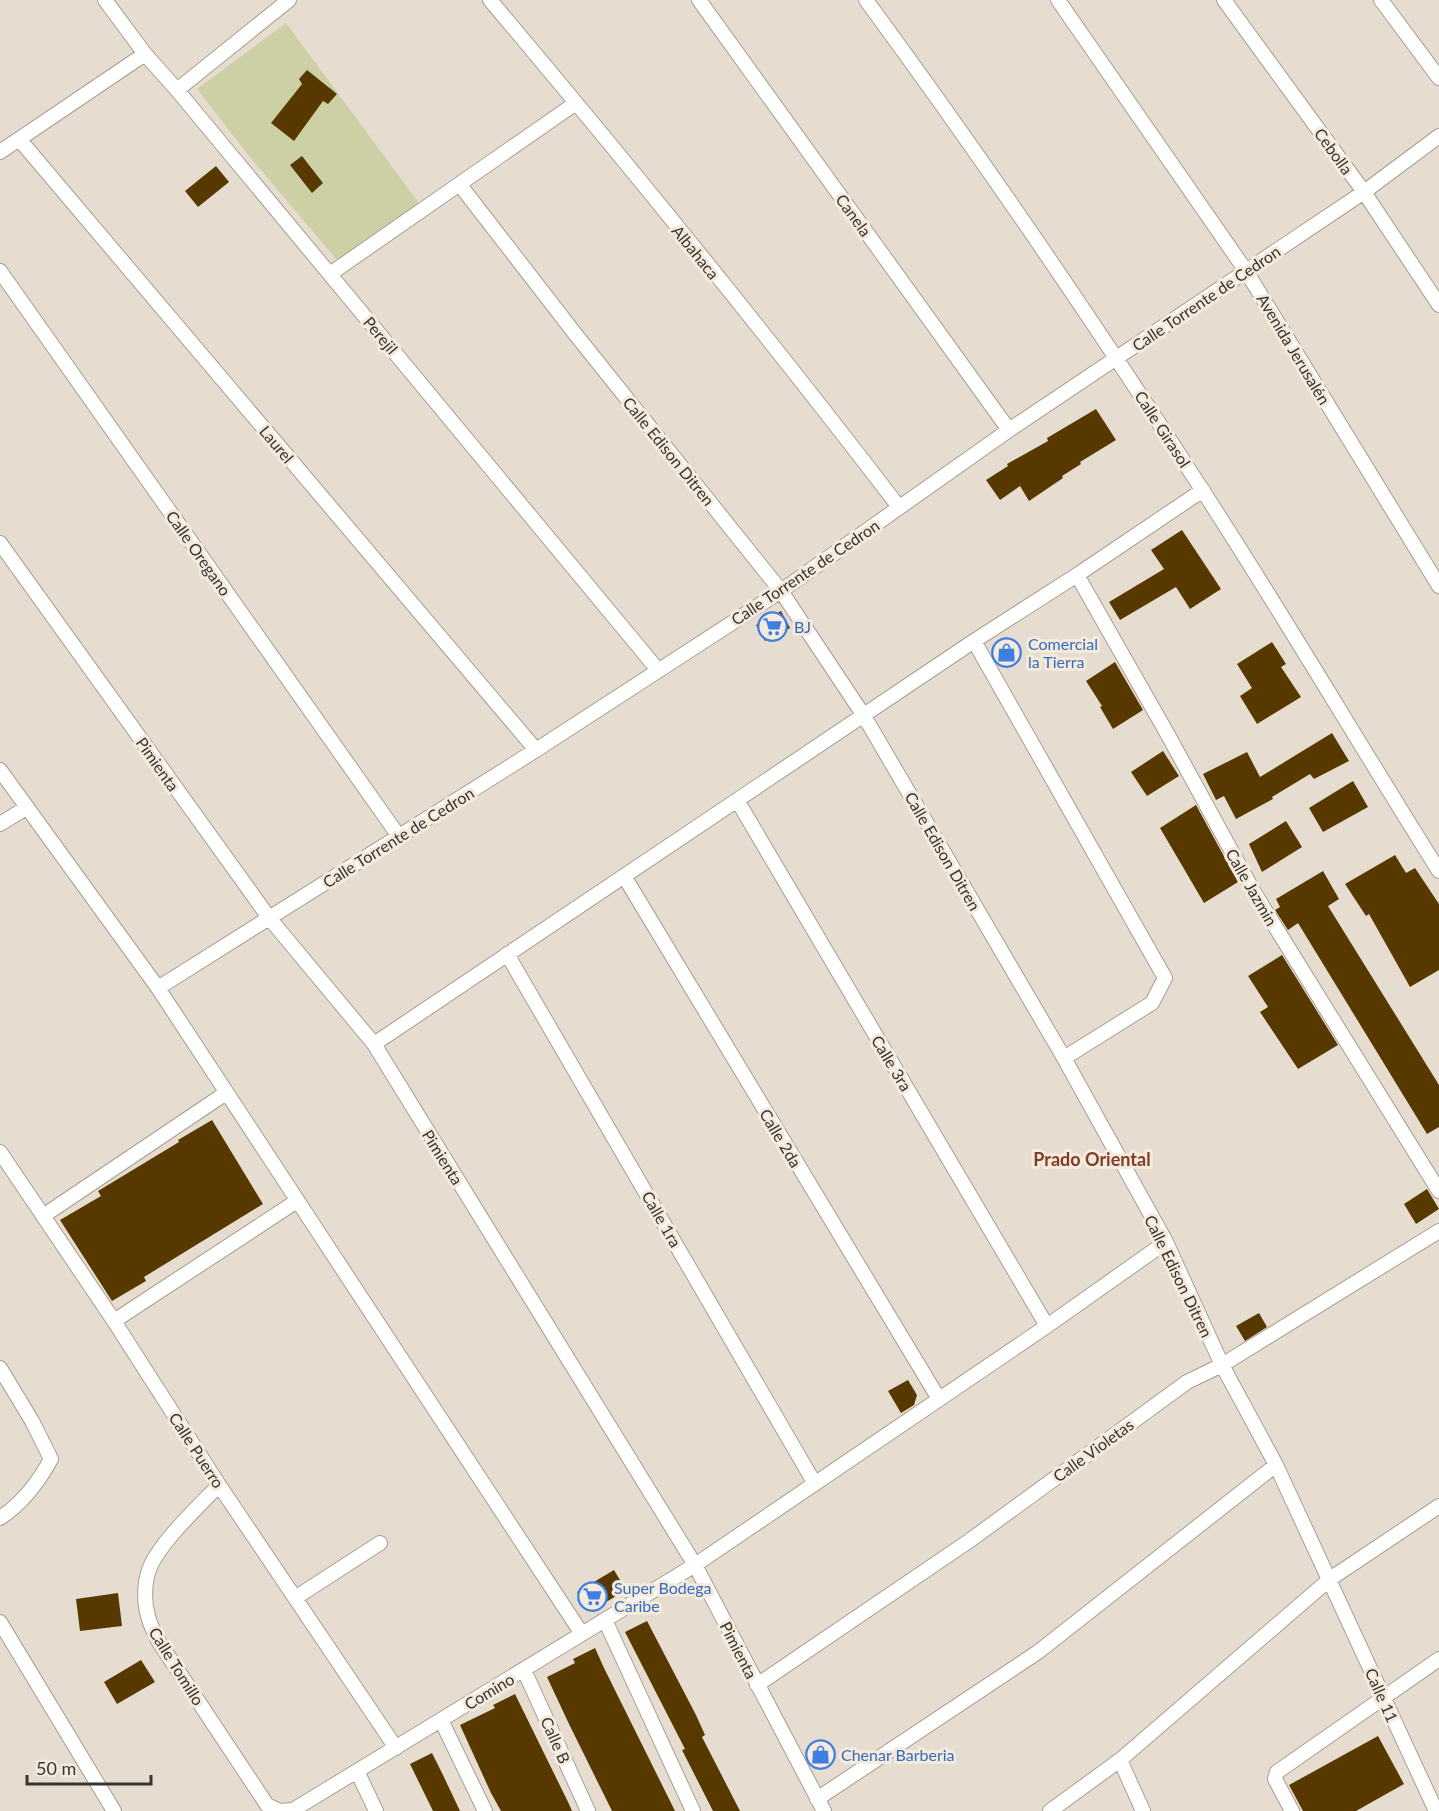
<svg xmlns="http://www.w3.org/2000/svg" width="1439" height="1811" font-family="Lato,sans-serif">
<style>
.green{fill:#cdd0a4}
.building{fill:#573900}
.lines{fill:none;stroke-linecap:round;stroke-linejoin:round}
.minor-casing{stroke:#a79e92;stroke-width:16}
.minor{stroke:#fff;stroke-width:14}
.labels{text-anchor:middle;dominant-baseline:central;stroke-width:6;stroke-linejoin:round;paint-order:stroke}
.street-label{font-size:16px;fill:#38342f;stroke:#f4eadd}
.shop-label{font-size:16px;fill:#366cbe;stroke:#f4eadd;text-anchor:start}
.neighbourhood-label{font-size:18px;font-weight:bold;fill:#813c29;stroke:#f4eadd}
</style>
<rect width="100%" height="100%" fill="#e6ddd0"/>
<path class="green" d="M286,23L421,206L337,260L249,156L197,89Z"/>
<path class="building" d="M307,70L337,94L328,104L323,101L294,141L271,123L302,84L299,79Z
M302,156L323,183L312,193L290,165Z
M216,166L229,182L198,207L185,191Z
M1096,409L1116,440L1080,462L1081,464L1062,476L1063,478L1029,501L1020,486L1000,500L986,480L1008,466L1007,464L1048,441L1047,438Z
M1182,530L1221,589L1190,609L1176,587L1120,620L1109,602L1164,569L1151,550Z
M781,611L790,628L765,641L756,625Z
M1272,642L1286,664L1281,667L1301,697L1257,724L1240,696L1252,688L1237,664Z
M1115,662L1143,710L1113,729L1100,707L1102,706L1086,681Z
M1332,733L1349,761L1314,779L1310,774L1272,797L1273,799L1236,819L1224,796L1216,800L1203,774L1247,752L1260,777Z
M1163,751L1179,776L1147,796L1131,772Z
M1353,781L1368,807L1323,832L1309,808Z
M1196,805L1238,882L1204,903L1160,828Z
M1286,821L1302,847L1262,872L1249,844Z
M1395,855L1406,873L1415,868L1439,904V970L1410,987L1369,914L1366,916L1345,884Z
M1323,871L1339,899L1328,906L1439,1085V1127L1427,1134L1298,923L1288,930L1275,910L1280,907L1276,899Z
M1282,955L1338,1045L1298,1069L1260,1012L1268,1007L1248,976Z
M212,1120L263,1204L144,1277L146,1281L112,1301L60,1220L101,1196L98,1191L179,1142L178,1140Z
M1427,1189L1439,1209L1416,1224L1404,1204Z
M1259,1313L1267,1327L1245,1341L1236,1326Z
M908,1380L917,1395L914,1405L901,1413L888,1391Z
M614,1570L626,1590L593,1610L585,1605L577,1592Z
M118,1593L122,1626L80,1631L76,1599Z
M647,1621L696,1715L705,1735L702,1737L740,1811H713L682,1750L685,1749L625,1632Z
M595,1648L604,1668L675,1811H612L569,1724L547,1677L575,1663L573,1659Z
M141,1660L155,1682L117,1704L104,1682Z
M515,1694L569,1804L572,1811H501L491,1793L460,1725L495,1708L493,1705Z
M1378,1736L1404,1784L1356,1811H1303L1289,1785Z
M432,1753L442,1773L460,1811H433L410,1764Z"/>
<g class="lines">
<defs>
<path id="minor" d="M105,0L145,54L177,90L658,670
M490,0C630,166 767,335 899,507
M699,0L1009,430
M866,0C983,159 1094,322 1201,488C1283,614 1359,744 1439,871
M1058,0L1246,271L1439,586
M1224,0L1364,192L1439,305
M1381,0L1439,78
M177,90L289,0
M19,139L536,750
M0,152L145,54
M460,185L576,335L781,591L864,716L1064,1058L1166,1242L1222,1365L1276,1465L1436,1811
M0,271L398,835
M330,274L576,103
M0,543L270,919L374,1044L695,1565L824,1811
M1077,575L1168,735L1255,894L1439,1191
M974,641L1165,978L1152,1003L1064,1058
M0,770L158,988L582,1634
M737,800L1047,1326
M0,824L26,808
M624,876L939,1399
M507,954L815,1484
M158,988L536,750L781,591L1009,430L1364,192L1439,136
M374,1044L974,641L1077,575L1203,490
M0,1152L114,1321L219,1485L396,1748
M43,1216L226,1093
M114,1321L297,1201
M0,1368L32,1421L51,1459C38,1483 23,1503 0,1518
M219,1485C199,1506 158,1544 149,1570C144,1584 144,1603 148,1616C150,1625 155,1634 159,1642L267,1805L280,1811L293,1810L695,1565L1047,1326L1166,1242
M295,1598L380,1543
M605,1620L693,1811
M0,1622L114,1811
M524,1670L588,1811
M757,1685L969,1541L1187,1382L1222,1365L1439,1231
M441,1720L485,1811
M1120,1760L1143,1811
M357,1771L376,1811
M817,1799L1038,1652L1276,1465
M1050,1811L1120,1760L1330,1579L1439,1506
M1292,1811L1275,1779L1277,1772L1439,1659"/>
</defs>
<use href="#minor" class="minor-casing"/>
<use href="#minor" class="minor"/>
</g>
<defs>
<symbol id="supermarket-ring" viewBox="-11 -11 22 22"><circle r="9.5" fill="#f4eadd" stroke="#3f7fe0" stroke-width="1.5"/><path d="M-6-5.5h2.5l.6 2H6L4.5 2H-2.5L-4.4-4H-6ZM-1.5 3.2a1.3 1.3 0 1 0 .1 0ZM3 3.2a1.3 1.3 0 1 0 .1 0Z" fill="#3f7fe0"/></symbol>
<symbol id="shop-ring" viewBox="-11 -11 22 22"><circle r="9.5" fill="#f4eadd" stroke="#3f7fe0" stroke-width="1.5"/><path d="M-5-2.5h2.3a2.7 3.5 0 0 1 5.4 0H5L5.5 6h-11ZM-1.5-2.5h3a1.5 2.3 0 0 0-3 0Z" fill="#3f7fe0"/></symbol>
</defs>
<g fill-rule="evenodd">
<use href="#supermarket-ring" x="756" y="610" width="33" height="33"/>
<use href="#shop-ring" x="990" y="636" width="33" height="33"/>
<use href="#supermarket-ring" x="576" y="1580" width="33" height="33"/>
<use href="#shop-ring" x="804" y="1738" width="33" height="33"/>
</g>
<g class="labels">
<g class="street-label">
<text transform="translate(1334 151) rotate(54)">Cebolla</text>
<text transform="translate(854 215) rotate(54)">Canela</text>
<text transform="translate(696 252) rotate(51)">Albahaca</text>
<text transform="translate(1206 298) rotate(-34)">Calle Torrente de Cedron</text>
<text transform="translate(381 335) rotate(50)">Perejil</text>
<text transform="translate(1294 349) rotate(59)">Avenida Jerusalén</text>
<text transform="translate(1163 429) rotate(57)">Calle Girasol</text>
<text transform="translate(277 444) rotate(50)">Laurel</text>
<text transform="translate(669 451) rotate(51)">Calle Edison Ditren</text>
<text transform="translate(199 553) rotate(55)">Calle Oregano</text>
<text transform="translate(805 572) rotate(-34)">Calle Torrente de Cedron</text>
<text transform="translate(158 764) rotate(55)">Pimienta</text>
<text transform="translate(398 837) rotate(-32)">Calle Torrente de Cedron</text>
<text transform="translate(943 851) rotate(60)">Calle Edison Ditren</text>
<text transform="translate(1252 887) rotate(60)">Calle Jazmin</text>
<text transform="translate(892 1063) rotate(59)">Calle 3ra</text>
<text transform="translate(781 1138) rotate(59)">Calle 2da</text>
<text transform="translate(443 1157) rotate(58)">Pimienta</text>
<text transform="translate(662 1219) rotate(60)">Calle 1ra</text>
<text transform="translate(1179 1276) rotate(64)">Calle Edison Ditren</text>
<text transform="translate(197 1450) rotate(57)">Calle Puerro</text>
<text transform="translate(1093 1450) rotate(-36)">Calle Violetas</text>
<text transform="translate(739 1650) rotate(63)">Pimienta</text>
<text transform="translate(177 1666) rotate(58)">Calle Tomillo</text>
<text transform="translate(489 1691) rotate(-31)">Comino</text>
<text transform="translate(1382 1695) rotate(66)">Calle 11</text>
<text transform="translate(556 1740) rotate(66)">Calle B</text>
</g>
<g class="shop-label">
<text x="794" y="626">BJ</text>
<text x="1028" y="643">Comercial<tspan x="1028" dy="18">la Tierra</tspan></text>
<text x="614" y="1587">Super Bodega<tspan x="614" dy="18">Caribe</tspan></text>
<text x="841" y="1754">Chenar Barberia</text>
</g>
<g class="neighbourhood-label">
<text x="1092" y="1159">Prado Oriental</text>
</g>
</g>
<path d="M27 1775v9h124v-9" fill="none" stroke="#38342f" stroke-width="3"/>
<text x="36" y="1775" font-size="18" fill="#38342f" stroke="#f4eadd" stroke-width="4.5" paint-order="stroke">50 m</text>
</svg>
